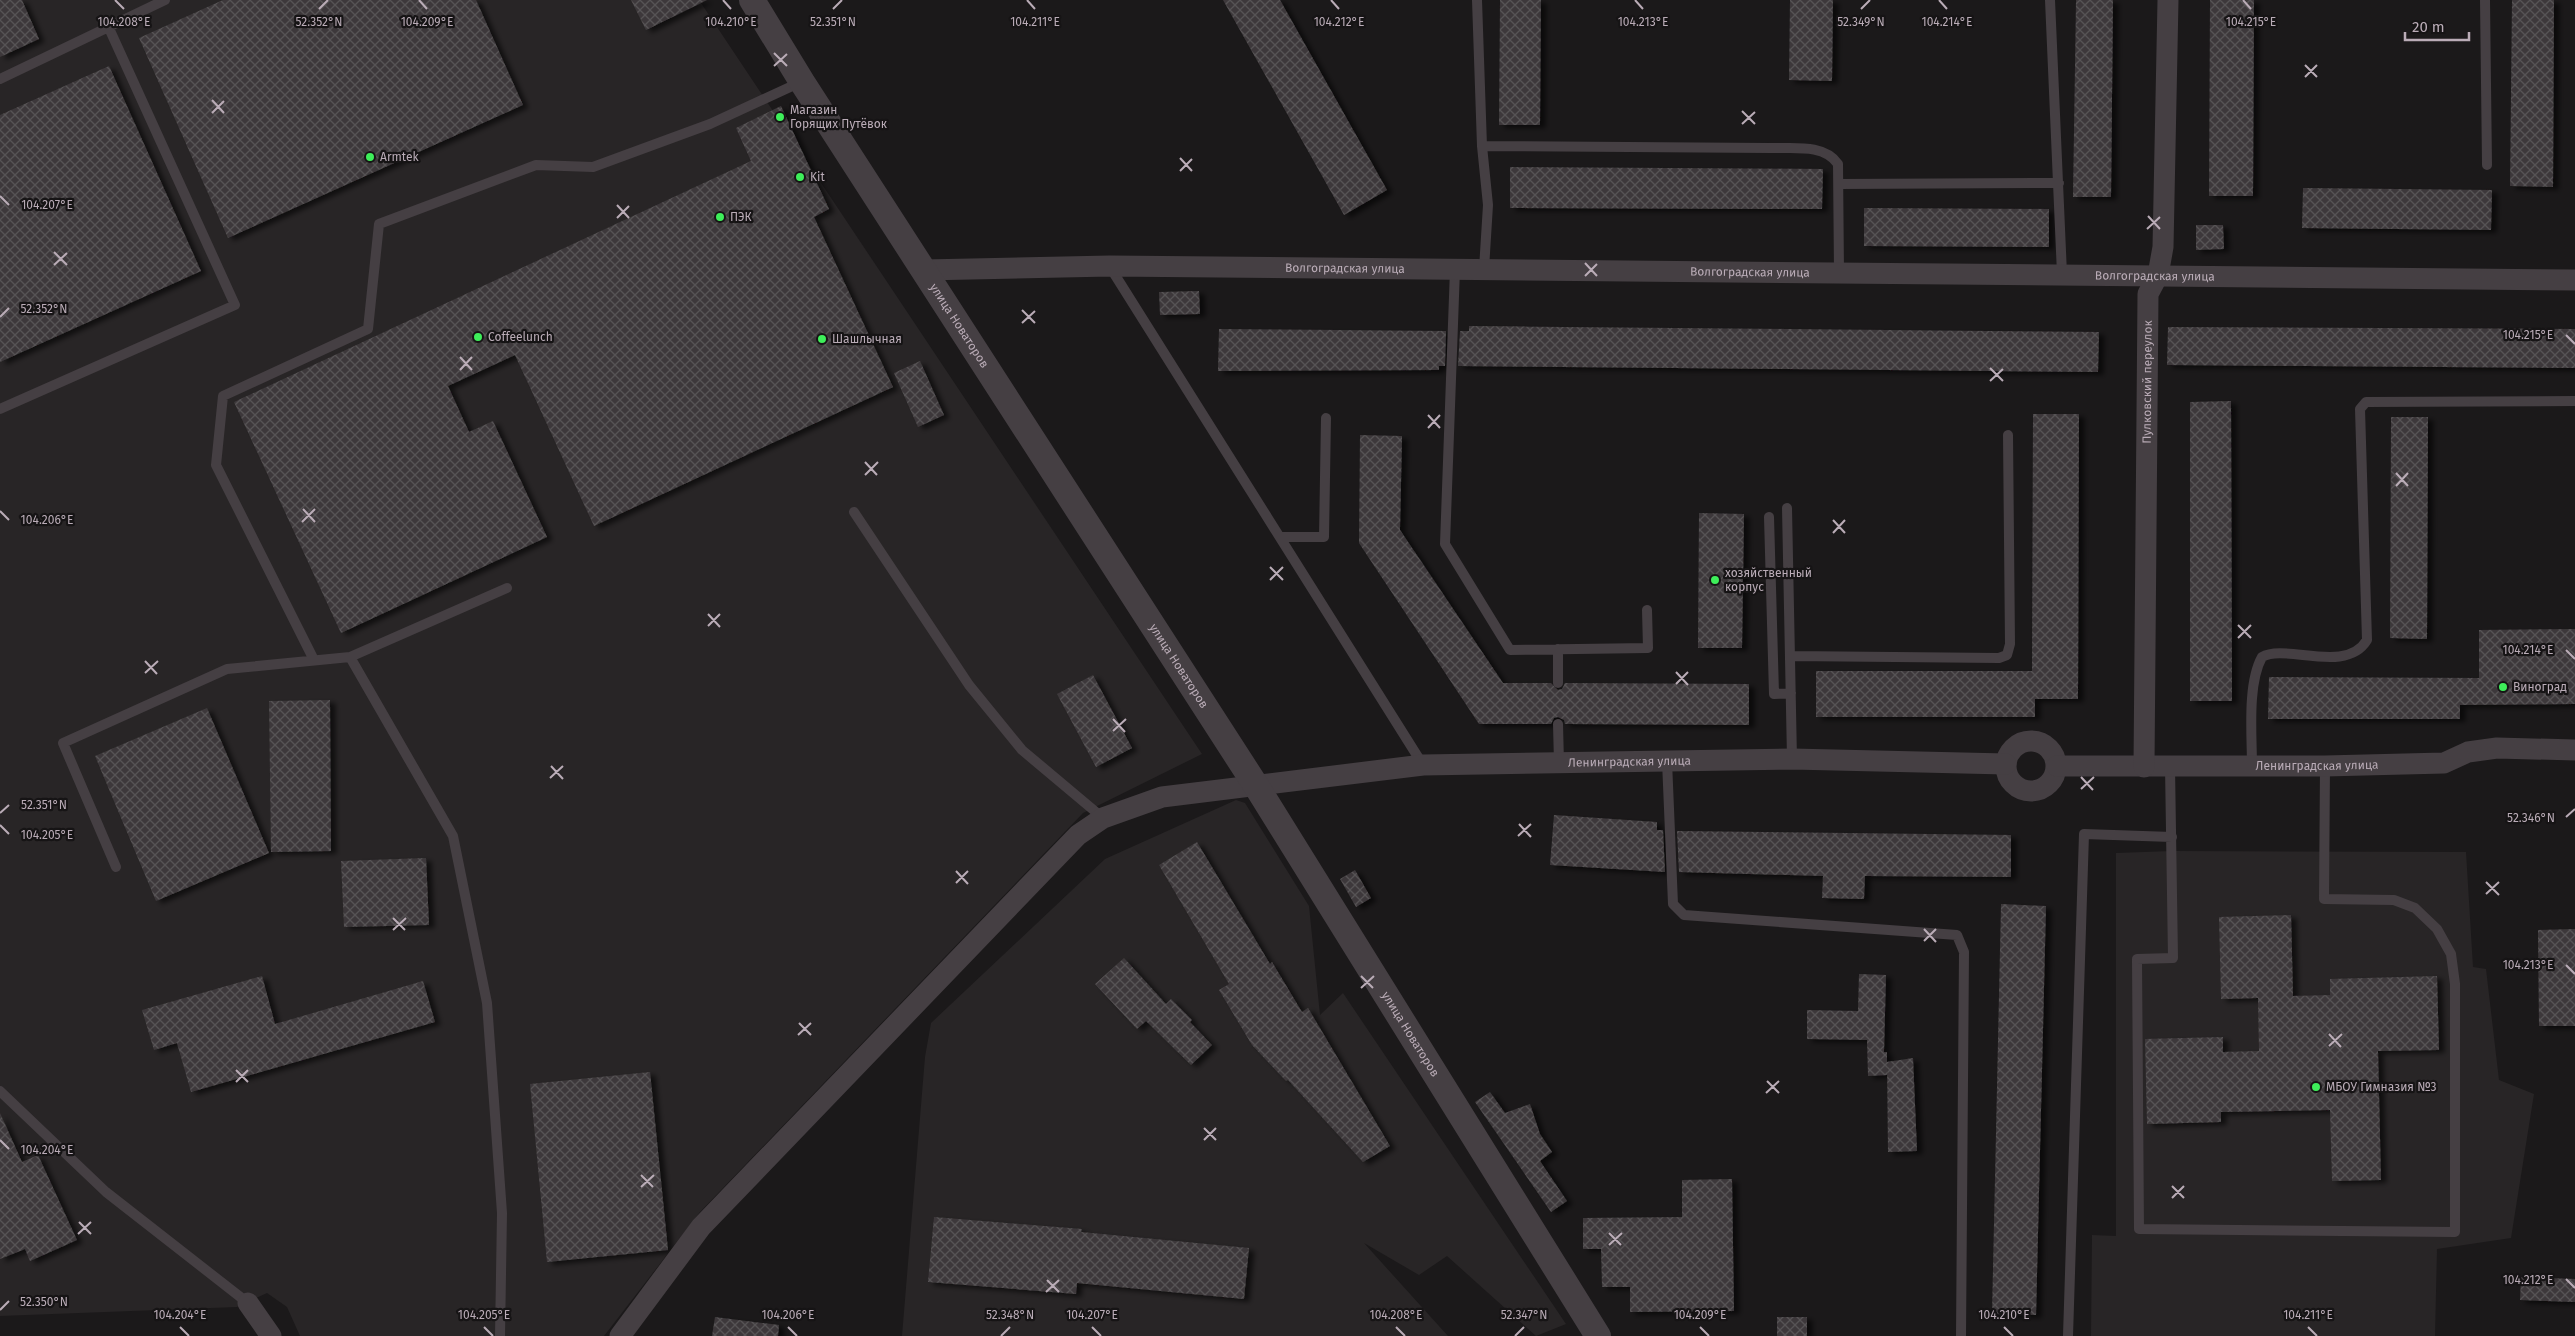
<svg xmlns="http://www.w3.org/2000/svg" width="2575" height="1336" font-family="'Fira Sans',sans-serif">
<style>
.built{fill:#282526}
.building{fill:url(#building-cross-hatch);filter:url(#shadow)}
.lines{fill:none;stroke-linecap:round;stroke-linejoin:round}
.service{stroke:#453f43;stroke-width:10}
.minor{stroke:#453f43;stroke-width:21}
.tertiary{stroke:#453f43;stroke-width:26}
.ticks{fill:none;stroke:#baacb7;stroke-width:2}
.poi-dot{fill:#3eee5a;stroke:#161415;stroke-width:2}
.labels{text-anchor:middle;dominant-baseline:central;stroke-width:4.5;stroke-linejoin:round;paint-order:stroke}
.poi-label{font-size:12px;fill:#baacb7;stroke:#161415;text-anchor:start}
.street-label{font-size:12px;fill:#baacb7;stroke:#161415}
.ticks-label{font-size:12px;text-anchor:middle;fill:#baacb7;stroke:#161415;stroke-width:4.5;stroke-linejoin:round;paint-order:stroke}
</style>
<defs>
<pattern id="building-cross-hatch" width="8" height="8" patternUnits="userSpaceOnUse" patternTransform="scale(1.25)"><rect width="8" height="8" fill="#3d393b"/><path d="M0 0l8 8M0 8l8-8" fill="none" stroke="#575355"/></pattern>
<filter id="shadow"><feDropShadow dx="5.5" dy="3" stdDeviation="2.5" flood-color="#0009"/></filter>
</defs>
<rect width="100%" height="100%" fill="#1b191a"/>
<path class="built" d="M0,0H699L1202,754L1083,813L700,1212L604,1336H300L287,1307L267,1293L237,1307L0,1316Z
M1236,800L1245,803L1309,906L1320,1015L1343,993L1566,1324L1536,1336L1447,1256L1419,1275L1364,1243L1448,1336H902L925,1057L931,1023L1105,859Z
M2172,851L2466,852L2473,967L2486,969L2499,1080L2534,1094L2511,1238L2437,1249L2435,1336H2091L2092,1235L2116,1236V853Z"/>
<path class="building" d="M0,0H22L39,39L0,57Z
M223,0H476L523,105L228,238L139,38Z
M631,0H707L646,30Z
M1223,0H1280L1387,190L1344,215Z
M1500,0H1541L1540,125H1499Z
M1790,0H1833L1832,81L1789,80Z
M2076,0H2113L2111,197H2073Z
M2210,0H2254L2253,196H2209Z
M2512,0H2554L2553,187L2510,186Z
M109,66L201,271L0,362V115Z
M781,106L829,209L814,217L893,387L594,526L515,355L448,386L469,432L493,421L547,537L341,633L234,402L751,161L736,128Z
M1510,167L1823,169L1822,209L1510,208Z
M2303,188L2492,190L2491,230L2302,228Z
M1864,208L2049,209V247L1864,246Z
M2196,225H2223L2224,249L2196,250Z
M1199,291L1200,314L1160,315L1159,292Z
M1469,326L2099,332L2098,372L1458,366L1460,331H1469Z
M2168,327L2575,329V368L2167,365Z
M1219,329L1446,331L1445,366H1439V370L1218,371Z
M920,361L944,415L918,427L894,373Z
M2231,401L2232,701H2190V402Z
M2033,414H2079L2078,699H2035V717H1816V671H2032Z
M2391,417H2428L2427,639L2390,638Z
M1360,435L1402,436L1400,530L1503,683H1551L1558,690L1562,689L1565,683L1749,684V725L1565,724L1564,720L1558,717L1554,718L1551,724H1479L1359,543Z
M1699,513L1744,514L1742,648H1698Z
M2575,629V704L2460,705V719H2268L2269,677L2479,678V630Z
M1093,675L1132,748L1096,767L1057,694Z
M330,700L331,851L271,852L269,701Z
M207,708L269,853L156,901L95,756Z
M1554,815L1657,822V830H1663L1665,872L1550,865Z
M1677,831L2011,835V877L1865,876L1864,899L1822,898L1823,876L1679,872Z
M1197,842L1270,964L1272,962L1302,1012L1308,1008L1390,1146L1363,1162L1288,1080L1286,1081L1252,1045L1219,990L1229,984L1159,865Z
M426,858L429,925L344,927L341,861Z
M1355,870L1371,898L1356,907L1340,879Z
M2001,904L2046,906L2036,1315L1992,1314Z
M2291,915L2293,996L2330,995V979L2437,976L2439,1050L2378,1051L2381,1180L2332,1181L2330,1110L2221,1112V1122L2147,1124L2145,1039L2223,1037V1052L2259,1051L2258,998L2221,999L2219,917Z
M2575,929V1026H2539L2538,930Z
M1124,958L1166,1004L1171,999L1192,1020L1190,1022L1212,1045L1191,1065L1146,1021L1137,1029L1095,984Z
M1859,974L1886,975L1884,1052H1887V1075L1868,1076L1867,1040L1807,1039V1010L1858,1011Z
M262,976L275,1024L423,981L435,1022L191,1092L177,1043L154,1050L142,1010Z
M1913,1058L1917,1151L1888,1152L1887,1062Z
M650,1072L668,1250L547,1262L530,1084Z
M1490,1092L1505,1113L1530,1104L1540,1134L1552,1152L1540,1161L1567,1201L1551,1212L1475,1102Z
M0,1113L22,1162L38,1155L77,1240L30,1261L25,1249L0,1259Z
M1732,1179L1734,1311L1630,1312V1287H1602L1601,1249H1583V1218L1682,1217V1180Z
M934,1217L1082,1229L1081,1232L1249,1248L1244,1299L1077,1283L1076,1294L928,1282Z
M2521,1277L2575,1279V1302L2520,1300Z
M715,1317L779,1325L778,1336H712Z
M1777,1317H1807V1336H1777Z"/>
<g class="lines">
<path class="service" d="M1477,0L1482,146L1488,205L1484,269
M2050,0L2062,274
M2485,0L2487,165
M0,79L165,0
M1482,146L1769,148C1791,149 1824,143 1838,164L1839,272
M1839,184L2059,183
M1110,267L1423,765
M1455,269L1445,544L1510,650L1648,648L1647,610
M0,409L235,305L108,26
M1787,508L1792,759
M854,512L969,685L1022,750L1103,818
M1769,517L1774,694L1791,693
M1281,537H1324L1326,418
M1558,649V683
M1790,656L1999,658L2007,655L2010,644L2008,435
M314,660L216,465L223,396L368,329L379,224L536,165L593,167L710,124L801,82
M1558,724L1559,763
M1667,761L1673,904L1684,915L1957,935L1964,952L1961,1336
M2170,767L2173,958L2137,959L2139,1229L2455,1232V984L2451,954L2437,929L2415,908L2394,900L2324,899L2325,766
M2252,767C2252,735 2247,684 2262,657C2285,643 2346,675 2367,640L2360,409L2366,402L2575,401
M116,867L63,743L227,669L350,657
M0,1091L106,1192L248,1303
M500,1336L502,1213L487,1003L453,836L350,657L507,588
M2068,1336L2084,834L2172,837"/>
<g class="minor">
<path id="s1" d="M924,270L1110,266L2575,280"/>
<circle cx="2031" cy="766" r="25"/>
<path id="s2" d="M2057,766H2325L2444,763L2468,752L2497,748L2575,750"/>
<path id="s3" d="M2144,767L2148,294L2158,275L2163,247L2168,0"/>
<path d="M248,1303L271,1336"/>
<path id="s4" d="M620,1336L701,1227L1078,835L1103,818L1162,797L1423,765L1792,759L2006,764"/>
</g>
<path class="tertiary" id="s5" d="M752,0L802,82L1255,784L1598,1336"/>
</g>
<path class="ticks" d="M115,0L124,9M419,0L427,9M723,0L731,9M1027,0L1035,9M1331,0L1339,9M1635,0L1643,9M1939,0L1947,9M2243,0L2251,9M319,9L328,0M833,9L842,0M1861,9L1870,0M774,53L787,66M2305,65L2317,77M774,66L787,54M2305,77L2317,65M212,100L224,113M1742,111L1755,124M212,113L224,101M1742,124L1755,112M1180,158L1192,171M1180,171L1192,159M0,196L9,205M617,205L629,218M2148,216L2160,229M617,218L629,206M2147,229L2160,217M54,252L67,265M1585,263L1597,276M54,265L67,253M1585,276L1597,264M1022,310L1035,323M0,317L9,308M1022,323L1035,311M2566,335L2575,344M460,357L472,370M1990,368L2003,381M460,370L472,357M1990,381L2003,369M1428,415L1440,428M1428,428L1440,415M865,462L877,475M2396,473L2408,486M865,475L878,462M2396,486L2408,473M303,509L315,522M0,511L9,520M1833,520L1845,533M302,522L315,509M1833,533L1845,520M1270,567L1283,580M1270,580L1283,567M708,614L720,627M2238,625L2251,638M708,626L720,614M2238,638L2251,625M2566,650L2575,659M145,661L157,674M1676,672L1688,685M145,673L158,661M1676,684L1688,672M1113,719L1125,732M1113,731L1126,719M551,766L563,779M2081,777L2093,790M550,778L563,766M2081,789L2094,777M0,813L9,805M2566,817L2575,809M1519,824L1531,837M0,825L9,834M1518,836L1531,824M956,871L968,884M2486,882L2499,895M956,883L968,871M2486,894L2499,882M393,918L405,930M1924,929L1936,942M393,930L406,918M1924,941L1936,929M2566,965L2575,974M1361,976L1373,988M1361,988L1374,976M799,1023L811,1035M2329,1034L2341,1047M798,1035L811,1023M2329,1046L2342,1034M236,1070L248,1082M1767,1081L1779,1093M236,1082L248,1070M1766,1093L1779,1081M1204,1128L1216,1140M0,1140L9,1149M1204,1140L1216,1128M641,1175L653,1187M2172,1186L2184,1198M641,1187L654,1175M2172,1198L2184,1186M79,1222L91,1234M1609,1233L1621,1245M78,1234L91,1222M1609,1245L1622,1233M2566,1279L2575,1288M1047,1280L1059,1292M1046,1292L1059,1280M0,1310L9,1301M180,1327L189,1336M484,1327L493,1336M788,1327L797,1336M1092,1327L1101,1336M1396,1327L1405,1336M1700,1327L1709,1336M2004,1327L2013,1336M2308,1327L2317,1336M1001,1336L1010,1327M1515,1336L1524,1327"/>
<g class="poi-dot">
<circle cx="780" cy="117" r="5"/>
<circle cx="370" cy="157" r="5"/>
<circle cx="800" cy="177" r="5"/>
<circle cx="720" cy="217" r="5"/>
<circle cx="478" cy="337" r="5"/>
<circle cx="822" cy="339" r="5"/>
<circle cx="1715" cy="580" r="5"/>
<circle cx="2503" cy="687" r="5"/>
<circle cx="2316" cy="1087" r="5"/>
</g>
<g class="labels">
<g class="poi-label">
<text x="790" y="110">Магазин<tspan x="790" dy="14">Горящих Путёвок</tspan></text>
<text x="380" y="157">Armtek</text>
<text x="810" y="177">Kit</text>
<text x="730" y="217">ПЭК</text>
<text x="488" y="337">Coffeelunch</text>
<text x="832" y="339">Шашлычная</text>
<text x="1725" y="573">хозяйственный<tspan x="1725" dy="14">корпус</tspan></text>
<text x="2513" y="687">Виноград</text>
<text x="2326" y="1087">МБОУ Гимназия №3</text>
</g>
<g class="street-label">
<text stroke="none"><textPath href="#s1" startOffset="421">Волгоградская улица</textPath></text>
<text stroke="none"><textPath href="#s1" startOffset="826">Волгоградская улица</textPath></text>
<text stroke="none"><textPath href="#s1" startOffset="1231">Волгоградская улица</textPath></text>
<text stroke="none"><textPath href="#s5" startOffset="386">улица Новаторов</textPath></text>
<text stroke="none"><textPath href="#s3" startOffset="385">Пулковский переулок</textPath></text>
<text stroke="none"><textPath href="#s5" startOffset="791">улица Новаторов</textPath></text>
<text stroke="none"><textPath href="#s4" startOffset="1242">Ленинградская улица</textPath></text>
<text stroke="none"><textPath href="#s2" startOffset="260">Ленинградская улица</textPath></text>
<text stroke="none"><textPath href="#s5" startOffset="1226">улица Новаторов</textPath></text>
</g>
</g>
<g class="ticks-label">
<text x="319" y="26">52.352°N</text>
<text x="833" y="26">52.351°N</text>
<text x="1861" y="26">52.349°N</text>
<text x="731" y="26">104.210°E</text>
<text x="1643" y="26">104.213°E</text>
<text x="1947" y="26">104.214°E</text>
<text x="124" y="26">104.208°E</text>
<text x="427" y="26">104.209°E</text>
<text x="1035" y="26">104.211°E</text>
<text x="1339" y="26">104.212°E</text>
<text x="2251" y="26">104.215°E</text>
<text x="47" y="209">104.207°E</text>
<text x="44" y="313">52.352°N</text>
<text x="2528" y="339">104.215°E</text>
<text x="47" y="524">104.206°E</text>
<text x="2528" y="654">104.214°E</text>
<text x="44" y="809">52.351°N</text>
<text x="2531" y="822">52.346°N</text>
<text x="47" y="839">104.205°E</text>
<text x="2528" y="969">104.213°E</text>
<text x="47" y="1154">104.204°E</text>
<text x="2528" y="1284">104.212°E</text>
<text x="44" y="1306">52.350°N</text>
<text x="180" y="1319">104.204°E</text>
<text x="484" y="1319">104.205°E</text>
<text x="788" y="1319">104.206°E</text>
<text x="1092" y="1319">104.207°E</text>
<text x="1396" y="1319">104.208°E</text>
<text x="1700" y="1319">104.209°E</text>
<text x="2004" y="1319">104.210°E</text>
<text x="2308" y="1319">104.211°E</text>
<text x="1010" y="1319">52.348°N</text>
<text x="1524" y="1319">52.347°N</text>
</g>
<path d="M2405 32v8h64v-8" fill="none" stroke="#baacb7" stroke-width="2.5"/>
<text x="2412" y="32" font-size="15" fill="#baacb7" stroke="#161415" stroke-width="4" paint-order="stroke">20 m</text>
</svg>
